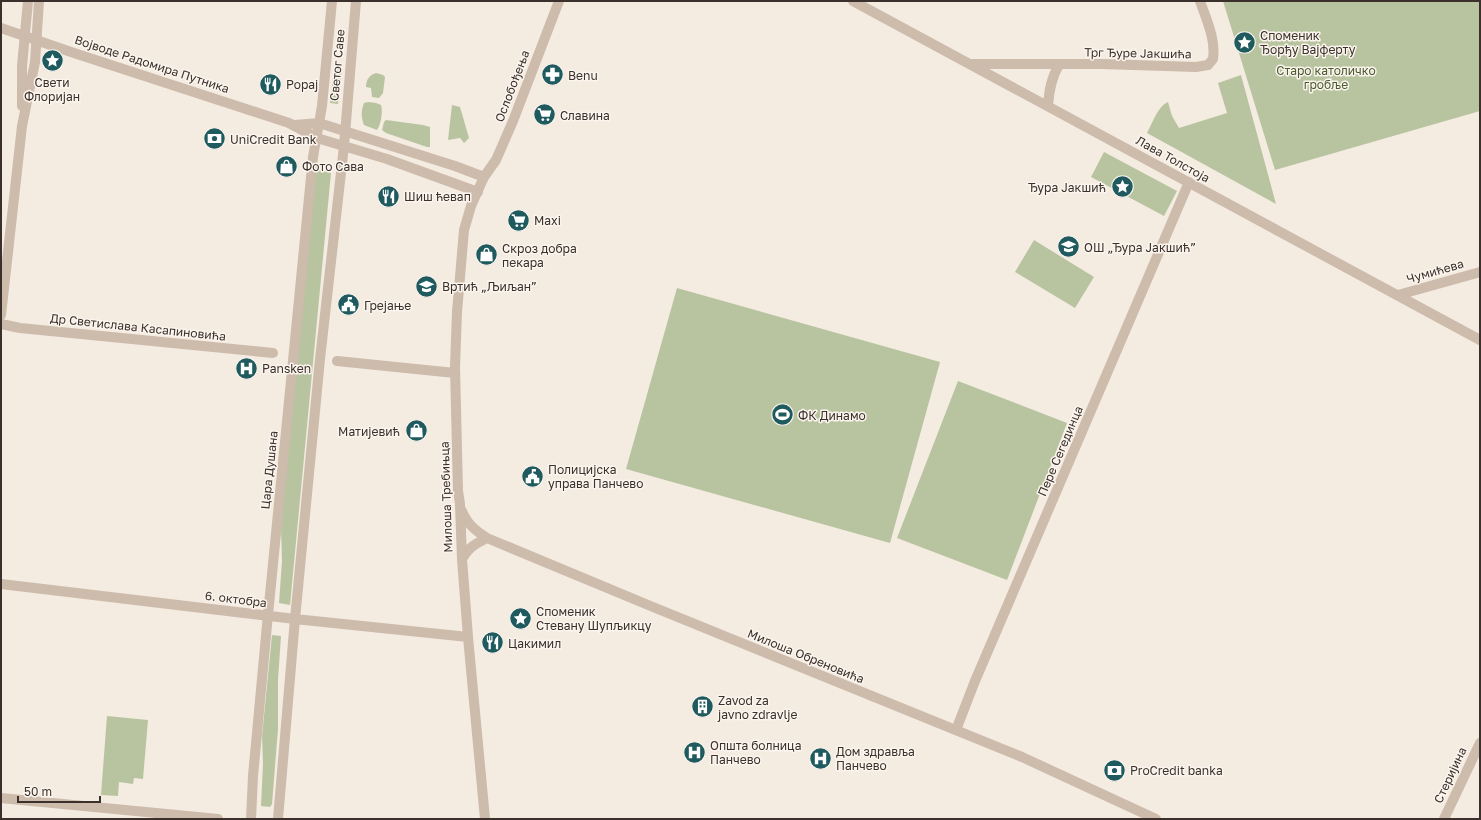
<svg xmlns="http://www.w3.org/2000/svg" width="1481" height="820" font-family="'Golos Text',sans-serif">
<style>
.green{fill:#b8c4a0}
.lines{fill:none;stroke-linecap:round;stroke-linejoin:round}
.minor{stroke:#cdbbac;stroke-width:10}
.labels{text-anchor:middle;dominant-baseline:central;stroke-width:3;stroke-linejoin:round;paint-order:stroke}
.poi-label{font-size:12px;fill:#3b302b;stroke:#fbf5ee;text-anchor:start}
.street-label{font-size:12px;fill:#3b302b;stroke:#fbf5ee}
.park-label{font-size:12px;fill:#4a5a2e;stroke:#fbf5ee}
</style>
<rect width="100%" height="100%" fill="#f4ebe1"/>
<path class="green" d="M1223,1H1480V111L1275,170Z
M337,65L341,67L342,69L338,104L330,103L334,69Z
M376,73L383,75L385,77L383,93L379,98L372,97L371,88L366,87C366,80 369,75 376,73Z
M1241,75L1276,204L1147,133C1152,124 1158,106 1168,102L1172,116L1179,128L1227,113L1218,83Z
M368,102L376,103L381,105C383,112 381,124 377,130L364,125C361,118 361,110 364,103Z
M452,105L460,107L469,138L464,143L460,138L448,140Z
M386,120L423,125L430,127V147H427L386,133L382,130L384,122Z
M1104,152L1177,191L1164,216L1091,177Z
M316,169L331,173L290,605L279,603L282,561L281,526Z
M1034,240L1094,277L1075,308L1015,272Z
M677,288L940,362L890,543L626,469Z
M958,381L1067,423L1007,580L897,538Z
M272,635L281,636L278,680V729L272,804L270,807L261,806L263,764L262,736Z
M107,716L148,720L143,779L134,778L133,784L119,782L118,796L101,795Z"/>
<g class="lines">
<path class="minor" d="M853,1L1480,340
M1,28L74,53L289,123L317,138L387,159L478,192
M973,64H1102L1196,67L1208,65L1213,59C1216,39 1206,19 1200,1
M22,106V66L28,1
M1048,106C1049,91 1051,78 1059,65
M295,125L319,123L455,166L484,177
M1398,295L1480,272
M1,315L22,126L35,62L39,1
M1,324L20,328L273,353
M337,361L455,373
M462,511C467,524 476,531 487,538L653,607L1022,757L1156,819
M462,559C469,547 475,544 487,538
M1,584L295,619L468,637
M956,730L975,681L1189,182
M1,798L218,819
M251,819L253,776L267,625L313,157L322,106L332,1
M278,819L295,619L320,359L344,146L356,1
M485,819L468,637L462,559L460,504L458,491L455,367L457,312L464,230L471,206L484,177L496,160L513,121L559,1
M1444,819L1480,743"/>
</g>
<defs>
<symbol id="sight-disc" viewBox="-11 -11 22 22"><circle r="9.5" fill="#1f5a5e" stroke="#fbf5ee"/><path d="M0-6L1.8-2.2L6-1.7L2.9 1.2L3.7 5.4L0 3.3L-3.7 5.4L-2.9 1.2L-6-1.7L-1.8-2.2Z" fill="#fff"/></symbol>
<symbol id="pharmacy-disc" viewBox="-11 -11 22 22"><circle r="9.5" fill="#1f5a5e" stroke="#fbf5ee"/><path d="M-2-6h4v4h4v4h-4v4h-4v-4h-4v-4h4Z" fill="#fff"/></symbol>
<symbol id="restaurant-disc" viewBox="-11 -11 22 22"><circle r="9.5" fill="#1f5a5e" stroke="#fbf5ee"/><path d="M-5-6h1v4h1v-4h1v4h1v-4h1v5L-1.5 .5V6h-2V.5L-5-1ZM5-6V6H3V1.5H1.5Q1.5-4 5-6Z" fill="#fff"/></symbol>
<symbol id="supermarket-disc" viewBox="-11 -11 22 22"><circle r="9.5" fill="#1f5a5e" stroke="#fbf5ee"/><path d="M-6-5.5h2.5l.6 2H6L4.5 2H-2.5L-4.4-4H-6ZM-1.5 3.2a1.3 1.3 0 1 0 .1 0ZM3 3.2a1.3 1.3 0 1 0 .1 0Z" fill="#fff"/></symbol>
<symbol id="bank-disc" viewBox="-11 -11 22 22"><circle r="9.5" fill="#1f5a5e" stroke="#fbf5ee"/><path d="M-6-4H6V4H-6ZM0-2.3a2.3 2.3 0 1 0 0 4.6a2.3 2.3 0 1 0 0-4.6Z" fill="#fff"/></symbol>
<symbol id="shop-disc" viewBox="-11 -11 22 22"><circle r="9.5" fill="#1f5a5e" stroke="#fbf5ee"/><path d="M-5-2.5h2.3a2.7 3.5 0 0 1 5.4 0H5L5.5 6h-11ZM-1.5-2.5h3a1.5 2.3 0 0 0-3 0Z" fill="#fff"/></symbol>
<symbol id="school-disc" viewBox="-11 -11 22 22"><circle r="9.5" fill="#1f5a5e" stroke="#fbf5ee"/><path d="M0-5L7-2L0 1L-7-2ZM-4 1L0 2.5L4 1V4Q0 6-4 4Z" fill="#fff"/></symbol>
<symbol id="civic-disc" viewBox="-11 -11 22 22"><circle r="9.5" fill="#1f5a5e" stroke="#fbf5ee"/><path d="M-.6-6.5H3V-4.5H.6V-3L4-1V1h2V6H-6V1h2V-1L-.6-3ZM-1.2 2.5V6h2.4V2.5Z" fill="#fff"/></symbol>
<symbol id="hospital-disc" viewBox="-11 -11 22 22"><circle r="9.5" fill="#1f5a5e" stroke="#fbf5ee"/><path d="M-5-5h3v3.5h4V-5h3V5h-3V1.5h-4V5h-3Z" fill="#fff"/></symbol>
<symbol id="stadium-disc" viewBox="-11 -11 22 22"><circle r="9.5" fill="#1f5a5e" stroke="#fbf5ee"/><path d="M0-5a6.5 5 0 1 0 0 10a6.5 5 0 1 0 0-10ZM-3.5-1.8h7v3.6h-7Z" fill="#fff"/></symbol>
<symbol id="building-disc" viewBox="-11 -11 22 22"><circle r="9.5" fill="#1f5a5e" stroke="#fbf5ee"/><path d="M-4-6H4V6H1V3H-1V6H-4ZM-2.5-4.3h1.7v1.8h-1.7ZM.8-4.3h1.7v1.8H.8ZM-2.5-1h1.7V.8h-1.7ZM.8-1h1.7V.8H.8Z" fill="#fff"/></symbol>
</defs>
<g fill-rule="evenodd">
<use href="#sight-disc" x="1232" y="30" width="25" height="25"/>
<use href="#sight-disc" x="40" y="48" width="25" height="25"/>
<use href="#pharmacy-disc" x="540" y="62" width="25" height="25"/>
<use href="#restaurant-disc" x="258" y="72" width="25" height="25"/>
<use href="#supermarket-disc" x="532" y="102" width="25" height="25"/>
<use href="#bank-disc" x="202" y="126" width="25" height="25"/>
<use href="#shop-disc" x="274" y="154" width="25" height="25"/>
<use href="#sight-disc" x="1110" y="174" width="25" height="25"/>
<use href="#restaurant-disc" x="376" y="184" width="25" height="25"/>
<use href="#supermarket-disc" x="506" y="208" width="25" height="25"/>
<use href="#school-disc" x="1056" y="234" width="25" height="25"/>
<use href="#shop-disc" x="474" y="242" width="25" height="25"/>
<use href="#school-disc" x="414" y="274" width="25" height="25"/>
<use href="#civic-disc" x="336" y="292" width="25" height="25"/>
<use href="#hospital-disc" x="234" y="356" width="25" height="25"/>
<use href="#stadium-disc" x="770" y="402" width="25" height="25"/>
<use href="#shop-disc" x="404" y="418" width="25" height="25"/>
<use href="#civic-disc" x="520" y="464" width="25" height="25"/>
<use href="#sight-disc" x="508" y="606" width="25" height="25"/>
<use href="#restaurant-disc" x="480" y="630" width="25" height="25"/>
<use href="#building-disc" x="690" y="694" width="25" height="25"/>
<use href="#hospital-disc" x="682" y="740" width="25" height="25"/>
<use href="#hospital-disc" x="808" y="746" width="25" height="25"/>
<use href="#bank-disc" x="1102" y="758" width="25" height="25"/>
</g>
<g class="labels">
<g class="poi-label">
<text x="1260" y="35">Споменик<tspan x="1260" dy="14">Ђорђу Вајферту</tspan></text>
<text x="568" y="75">Benu</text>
<text x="52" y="82" text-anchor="middle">Свети<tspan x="52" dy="14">Флоријан</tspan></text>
<text x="286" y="84">Popaj</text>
<text x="560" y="115">Славина</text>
<text x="230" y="139">UniCredit Bank</text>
<text x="302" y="166">Фото Сава</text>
<text x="1106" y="187" text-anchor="end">Ђура Јакшић</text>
<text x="404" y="196">Шиш ћевап</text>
<text x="534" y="220">Maxi</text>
<text x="1084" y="247">ОШ „Ђура Јакшић”</text>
<text x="502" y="248">Скроз добра<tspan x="502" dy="14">пекара</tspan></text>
<text x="442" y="286">Вртић „Љиљан”</text>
<text x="364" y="305">Грејање</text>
<text x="262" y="368">Pansken</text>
<text x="798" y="415">ФК Динамо</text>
<text x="400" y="431" text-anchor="end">Матијевић</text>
<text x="548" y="469">Полицијска<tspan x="548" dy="14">управа Панчево</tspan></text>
<text x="536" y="611">Споменик<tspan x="536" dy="14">Стевану Шупљикцу</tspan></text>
<text x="508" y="643">Цакимил</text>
<text x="718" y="700">Zavod za<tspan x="718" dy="14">javno zdravlje</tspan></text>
<text x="710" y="745">Општа болница<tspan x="710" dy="14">Панчево</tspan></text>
<text x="836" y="751">Дом здравља<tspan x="836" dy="14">Панчево</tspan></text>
<text x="1130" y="770">ProCredit banka</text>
</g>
<g class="street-label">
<text transform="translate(1138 53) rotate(1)">Трг Ђуре Јакшића</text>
<text transform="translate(152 64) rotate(18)">Војводе Радомира Путника</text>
<text transform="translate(337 65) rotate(-85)">Светог Саве</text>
<text transform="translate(512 86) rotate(-69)">Ослобођења</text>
<text transform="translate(1173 159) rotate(29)">Лава Толстоја</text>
<text transform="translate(1435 271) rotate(-16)">Чумићева</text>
<text transform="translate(138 327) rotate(6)">Др Светислава Касапиновића</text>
<text transform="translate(1060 451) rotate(-67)">Пере Сегединца</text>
<text transform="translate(269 470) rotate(-84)">Цара Душана</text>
<text transform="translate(446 497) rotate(-92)">Милоша Требињца</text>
<text transform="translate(236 599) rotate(7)">6. октобра</text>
<text transform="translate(806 656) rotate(22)">Милоша Обреновића</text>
<text transform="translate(1450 775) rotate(-65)">Стеријина</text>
</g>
<g class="park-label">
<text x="1326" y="70">Старо католичко<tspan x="1326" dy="14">гробље</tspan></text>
</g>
</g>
<rect width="1481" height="820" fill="none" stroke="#3b302b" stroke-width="4"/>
<path d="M18 796v6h82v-6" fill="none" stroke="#3b302b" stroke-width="2"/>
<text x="24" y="796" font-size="12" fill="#3b302b" stroke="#fbf5ee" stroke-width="3" paint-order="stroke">50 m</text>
</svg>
